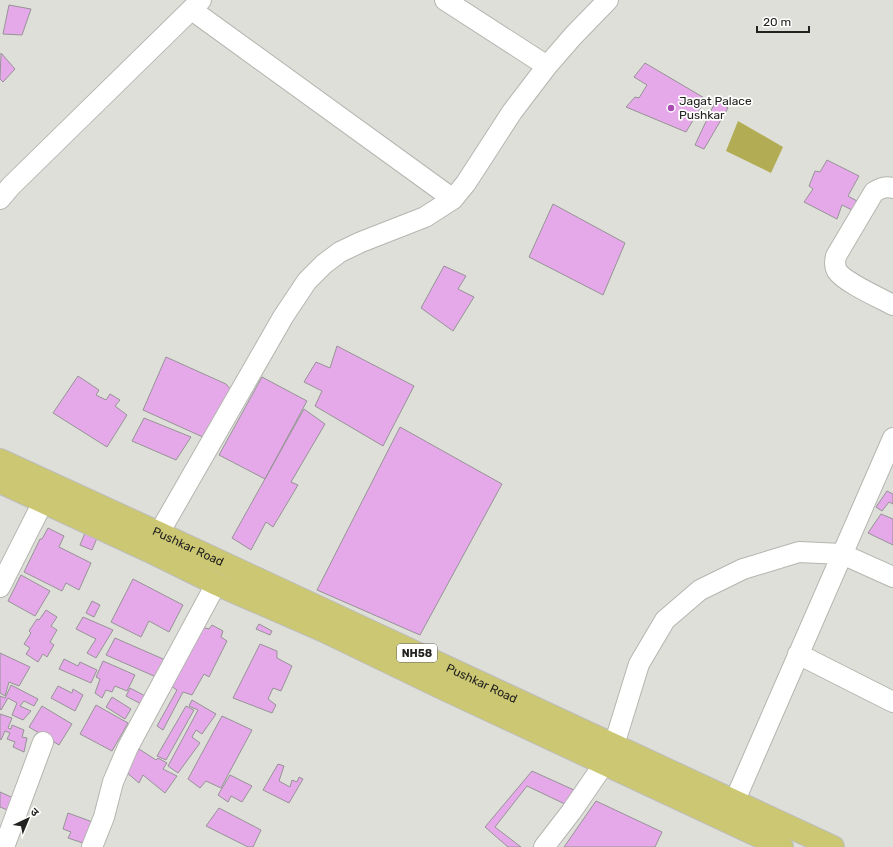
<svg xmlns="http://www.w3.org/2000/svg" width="893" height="847" font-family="Rubik,'Noto Sans Devanagari',sans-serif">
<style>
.water{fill:#b2ad55}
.building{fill:#e5a9ea;stroke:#969396}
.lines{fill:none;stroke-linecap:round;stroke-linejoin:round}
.minor-casing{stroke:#b5b5b0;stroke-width:22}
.trunk-casing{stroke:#bdbdbc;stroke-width:24}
.minor{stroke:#fff;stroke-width:20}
.trunk{stroke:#ccc772;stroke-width:22}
.poi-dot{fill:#aa4bb4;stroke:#fffffe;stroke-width:1.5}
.labels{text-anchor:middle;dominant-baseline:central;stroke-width:3.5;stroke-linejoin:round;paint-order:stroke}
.shield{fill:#fffffe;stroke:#646463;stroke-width:1}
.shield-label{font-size:11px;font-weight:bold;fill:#222220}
.poi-label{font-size:12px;fill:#222220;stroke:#fffffe;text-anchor:start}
.street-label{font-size:12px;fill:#222220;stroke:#fffffe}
</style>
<rect width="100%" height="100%" fill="#dfdfda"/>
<path class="water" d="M738,121L783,147L771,173L726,151Z"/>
<path class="building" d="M9,5L31,9L22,35L3,34Z
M1,53L15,69L3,82L0,79Z
M645,63L706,99L686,132L626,107L635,97L639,98L647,85L634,77Z
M716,100L728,108L704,149L695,145Z
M827,160L859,176L848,196L857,201L852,210L842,205L837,219L804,202L813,189L809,186L815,171L820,172Z
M553,204L625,243L603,295L529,257Z
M444,266L466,276L458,289L474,297L453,331L421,308Z
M337,346L414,386L383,446L315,406L322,391L304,382L316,362L330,368Z
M166,357L226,384L232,391L205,438L143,410Z
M78,376L99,390L96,395L106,400L110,394L120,400L115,406L127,415L107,447L53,413Z
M262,377L307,401L265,479L219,455Z
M304,409L325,424L291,482L298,485L273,527L266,522L251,550L232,538Z
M144,418L191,437L176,460L132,441Z
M400,427L502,484L420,635L317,590Z
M887,491L893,494V504L889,502L882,511L876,507Z
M881,514L893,519V545L868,533Z
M48,528L64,536L59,547L91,563L79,590L66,583L62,591L24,572L40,539H42Z
M85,533L97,538L92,550L80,545Z
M21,575L50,591L35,616L8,601Z
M133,579L183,605L169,632L149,621L141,637L111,622Z
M92,601L100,605L94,617L86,613Z
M46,610L57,617L51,626L57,630L50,642L54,645L47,657L43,654L38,662L26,654L30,648L24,644L31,633L29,631L37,619L39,620Z
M83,617L113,630L96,658L87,653L96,639L76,629Z
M259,624L272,631L270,635L256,629Z
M212,625L223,631L221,637L227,641L209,677L204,674L192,695L183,692L163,730L157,726L177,690L168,684L201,627L209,629Z
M115,638L170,662L163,680L106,655Z
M260,644L277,651V658L292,666L281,691L273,688L268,699L276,705L272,713L233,698Z
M0,653L30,667L19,686L9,682L5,696L0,693Z
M64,659L78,666L80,662L97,670L91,683L59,669Z
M103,661L135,675L127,691L115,686L112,692L106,690L102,698L95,693L100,679L96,677Z
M11,685L38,699L34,706L24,701L20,706L31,711L23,720L12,715L17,703L8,698L1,710L0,709V696L5,698Z
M58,686L72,693L73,689L83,695L75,711L51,698Z
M130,688L149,698L145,706L126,696Z
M112,697L131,709L125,719L106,707Z
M192,700L216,714L202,734L196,730L192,737L200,743L178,773L168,766L198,710L189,706Z
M96,705L128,723L112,751L80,734Z
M42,706L72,724L59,745L29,727Z
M186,706L194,710L166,760L157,756Z
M0,714L12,718L8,728L11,729L12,725L24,730L22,737L27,738L24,752L13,747L15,742L7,739L10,733L5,731L1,740L0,739Z
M222,716L252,730L221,788L206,781L200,788L188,779Z
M139,749L156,760L158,758L167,763L163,769L177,776L165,793L143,775L139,783L126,772Z
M278,764L284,766L279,781L290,787L292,780L297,782L299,777L303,779L289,803L263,790Z
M532,771L574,790L569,806L527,786L495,827L521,847H508L485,827Z
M230,775L252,786L242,802L231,796L228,802L218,795Z
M0,792L18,800L15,813L0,807Z
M596,801L662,832L655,847H564Z
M219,808L261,830L253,847H248L206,826Z
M68,813L98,824L89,845L68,838L71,832L63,829Z"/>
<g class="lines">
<defs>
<path id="minor" d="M445,0L547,66
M192,10L453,199
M893,188C886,186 881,188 874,192L836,256C835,261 834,265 837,271C844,282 880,298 893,305
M0,199L11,186L201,0
M151,547L283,317L307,281L324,264L340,252L361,242L425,217L453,199L466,183L512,112L547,66L574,35L608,0
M0,587L43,502
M798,654L893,702
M614,745L639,664L665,620L700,590L743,569L799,552L842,554L893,577
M728,816L893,438
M4,847L43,742
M92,847L104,817L113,782L128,747L216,584
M544,847L571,812L604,764"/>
<g id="trunk">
<path id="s1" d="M0,460L159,533L833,847"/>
<path d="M0,482L149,551L216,584L324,631L442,688L782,847"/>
</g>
</defs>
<use href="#minor" class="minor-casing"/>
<use href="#trunk" class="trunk-casing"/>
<use href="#minor" class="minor"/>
<use href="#trunk" class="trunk"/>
</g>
<circle class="poi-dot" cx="671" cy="108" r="4"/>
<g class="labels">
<rect class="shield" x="397" y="644" width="40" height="18" rx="3"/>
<g class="shield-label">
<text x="417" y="653">NH58</text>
</g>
<g class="poi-label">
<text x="679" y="101">Jagat Palace<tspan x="679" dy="14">Pushkar</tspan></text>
</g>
<g class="street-label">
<text stroke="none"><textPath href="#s1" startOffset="207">Pushkar Road</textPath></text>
<text stroke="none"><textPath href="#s1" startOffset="531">Pushkar Road</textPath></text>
</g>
</g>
<g transform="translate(28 819) rotate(44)" stroke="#fffffe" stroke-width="3" paint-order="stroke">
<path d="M0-3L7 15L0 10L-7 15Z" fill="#222220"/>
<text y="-6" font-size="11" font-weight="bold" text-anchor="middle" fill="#222220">उ</text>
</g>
<path d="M757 26v6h52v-6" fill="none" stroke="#222220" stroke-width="2"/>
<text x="763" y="26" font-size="12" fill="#222220" stroke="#fffffe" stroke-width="3" paint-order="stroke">20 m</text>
</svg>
